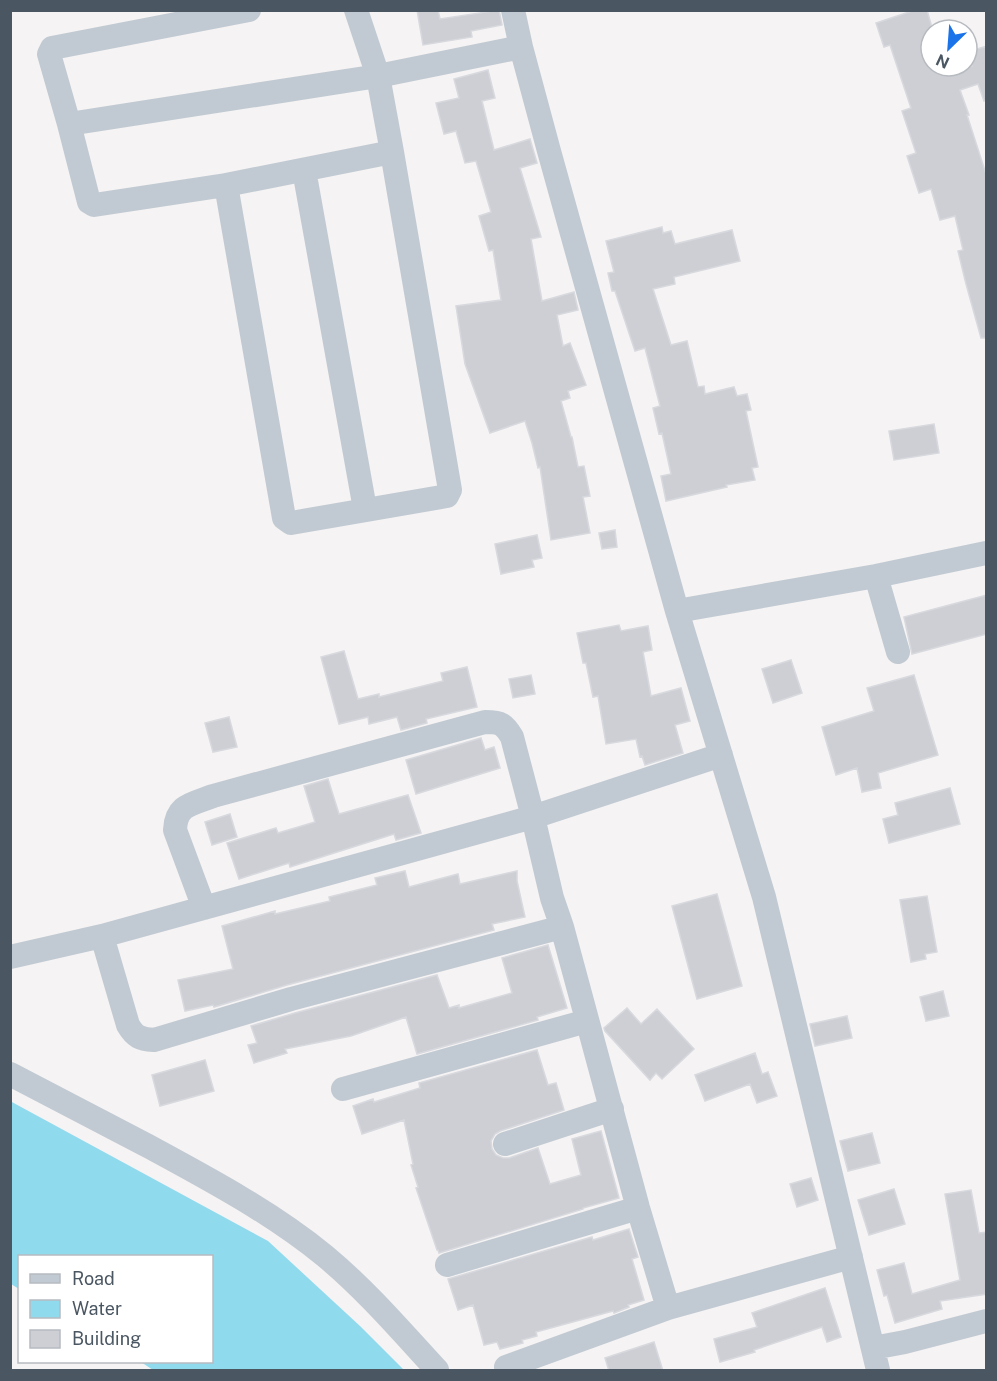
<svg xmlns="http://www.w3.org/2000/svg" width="997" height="1381" font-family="'Public Sans',sans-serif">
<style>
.water{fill:#90daee}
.building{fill:#cdcfd5;stroke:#d7d9de;stroke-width:1.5}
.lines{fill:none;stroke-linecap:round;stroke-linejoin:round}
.minor{stroke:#c1cad2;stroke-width:24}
</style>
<rect width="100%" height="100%" fill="#f5f3f3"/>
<path class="water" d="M10,1101L268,1241L360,1326L404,1370H153L141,1362H212V1256H20L19,1289L11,1284Z"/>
<path class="building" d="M417,10H438L440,19L499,10L502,25L471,31L472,37L423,45Z
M915,10H927L931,24V66H972L967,52L987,46V100L984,101L978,84L960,90L969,115H967L987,177V338H981L966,284L958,251L963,250L955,216L940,220L931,189L919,193L907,156L916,153L902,111L911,108L890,45L884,47L876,23Z
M488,70L495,98L482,101L494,150L530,139L537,163L520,168L541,237L531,239L542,301L574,292L578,310L557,315L563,346L570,343L586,385L568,391L570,398L561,401L571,437H572L578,467L584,466L590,496L583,497L590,533L551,540L540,467L538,468L532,443L525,421L490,433L465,364L456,306L501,300L493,250L489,251L479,216L491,212L476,161L465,163L456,131L444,134L436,103L459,98L454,79Z
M662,227L663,233L671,231L675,244L732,230L740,261L674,277L675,284L653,289L671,345L687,341L698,387L704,386L705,394L734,387L737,396L747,394L751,410L746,411L758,467L752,468L755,480L726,485L727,487L666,501L661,476L671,474L662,433L659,434L653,408L660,406L645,348L635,351L615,291H612L608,273L614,272L606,241Z
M934,424L939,453L894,460L889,431Z
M615,530L617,547L602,549L599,533Z
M537,535L542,558L532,560L534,567L501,574L495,544Z
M987,595V634L912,654L904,617Z
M619,625L621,631L648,626L652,650L643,652L651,696L681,688L690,721L675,725L683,753L645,765L642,756L640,757L636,739L606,744L598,696L593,697L586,663H583L577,633Z
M344,651L358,699L379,694V697L443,681L441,673L467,667L477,707L426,719L427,723L401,730L397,717L369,724L368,717L339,724L321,657Z
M791,660L802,693L773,703L762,669Z
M531,675L535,694L513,698L509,679Z
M914,675L938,755L878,773L881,788L862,792L857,768L836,775L822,727L874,711L867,688Z
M229,717L237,747L213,752L205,723Z
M481,738L485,750L494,747L500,768L416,794L406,760Z
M328,779L339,814L408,795L421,833L396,840L394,834L290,867L289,863L239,879L227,843L276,828L278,833L315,822L304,786Z
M950,788L960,824L889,843L883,819L898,815L895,803Z
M230,814L237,837L212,845L205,822Z
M405,871L409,887L458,874L460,884L517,871V881L525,917L492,924L494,930L287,985L214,1007L213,1005L185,1011L178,980L233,969L222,926L275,911V914L330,901L329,897L377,885L375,878Z
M717,894L742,986L697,999L672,906Z
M927,896L937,952L925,954L926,959L911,962L900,900Z
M548,945L567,1008L537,1017L538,1020L417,1054L406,1017L351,1036L285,1049L287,1053L254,1063L248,1045L257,1043L251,1026L295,1013L437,975L449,1008L459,1005V1008L512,993L502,958Z
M943,991L949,1016L926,1021L920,997Z
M627,1008L641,1024L657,1009L694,1049L662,1079L656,1073L650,1080L605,1031L604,1028Z
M847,1016L852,1038L815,1046L810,1024Z
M537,1050L548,1085L556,1083L564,1110L500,1131L495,1134L491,1141L492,1149L496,1155L503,1158H509L538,1148L550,1184L581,1175L572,1139L601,1131L619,1198L583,1208V1209L439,1253L438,1250H437L416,1188L418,1187L411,1165L413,1164L404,1120L362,1134L353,1106L373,1099L374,1102L420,1088L419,1083Z
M755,1053L762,1074L768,1072L777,1096L757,1103L750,1084L705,1101L695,1075Z
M205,1060L214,1091L160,1106L152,1075Z
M872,1133L880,1163L848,1171L840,1141Z
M811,1178L818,1200L797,1207L790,1184Z
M894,1189L905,1224L869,1235L858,1200Z
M971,1190L979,1233L987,1232V1294L940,1301L942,1309L895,1323L887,1295L884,1296L877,1270L904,1263L912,1294L960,1280L945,1194Z
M629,1229L638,1257L632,1259L644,1300L628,1305L629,1307L614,1313L613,1311L536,1332L537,1336L522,1340L523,1343L500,1349L497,1342L484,1345L473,1305L458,1310L448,1279L592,1237L593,1240Z
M825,1288L841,1337L827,1342L822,1327L754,1350L755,1352L720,1362L714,1339L757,1327L752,1313Z
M654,1342L663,1371H609L605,1358Z"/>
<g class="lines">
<path class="minor" d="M513,10L521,47L549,151L677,611L764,897L878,1370
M69,124L378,76L356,10
M392,152L450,490L447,496L291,523L284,518L226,185L392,152L378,76L521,47
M304,170L365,509
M226,185L94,205L89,202L69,124L49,54L52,48L249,10
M876,576L898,652
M677,611L876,576L986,553
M204,908L175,830C176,804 193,804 213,796L485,722C501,722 504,724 512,737L533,817L552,898L562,927L638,1208L668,1308
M102,936L128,1025C135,1037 140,1039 154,1040L291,999L562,927
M10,957L102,936L533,817L721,755
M10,1074C56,1098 102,1122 148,1146C209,1179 271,1212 325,1256C366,1290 401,1331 437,1370
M343,1089L587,1021
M505,1144L612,1109
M447,1265L638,1208
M873,1348L905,1342L986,1321
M506,1367L668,1308L851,1257"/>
</g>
<rect width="997" height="1381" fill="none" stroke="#4a5661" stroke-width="24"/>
<rect x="18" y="1255" width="195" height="108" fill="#ffffff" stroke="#b7bbc0" stroke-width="1.5"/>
<rect x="30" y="1274" width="30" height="9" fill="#c1cad2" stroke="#b7bbc0" stroke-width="1.5"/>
<text x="72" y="1285" font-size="18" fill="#4a5661">Road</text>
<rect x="30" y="1300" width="30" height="18" fill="#90daee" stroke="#b7bbc0" stroke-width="1.5"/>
<text x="72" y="1315" font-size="18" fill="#4a5661">Water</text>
<rect x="30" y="1330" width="30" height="18" fill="#cdcfd5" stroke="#b7bbc0" stroke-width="1.5"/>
<text x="72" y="1345" font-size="18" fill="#4a5661">Building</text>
<g transform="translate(949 48) rotate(205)"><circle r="28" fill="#ffffff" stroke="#b7bbc0" stroke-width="1.5"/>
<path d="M0-4.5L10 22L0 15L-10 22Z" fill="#1a73e8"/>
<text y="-9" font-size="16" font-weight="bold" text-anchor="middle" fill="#4a5661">N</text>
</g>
</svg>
